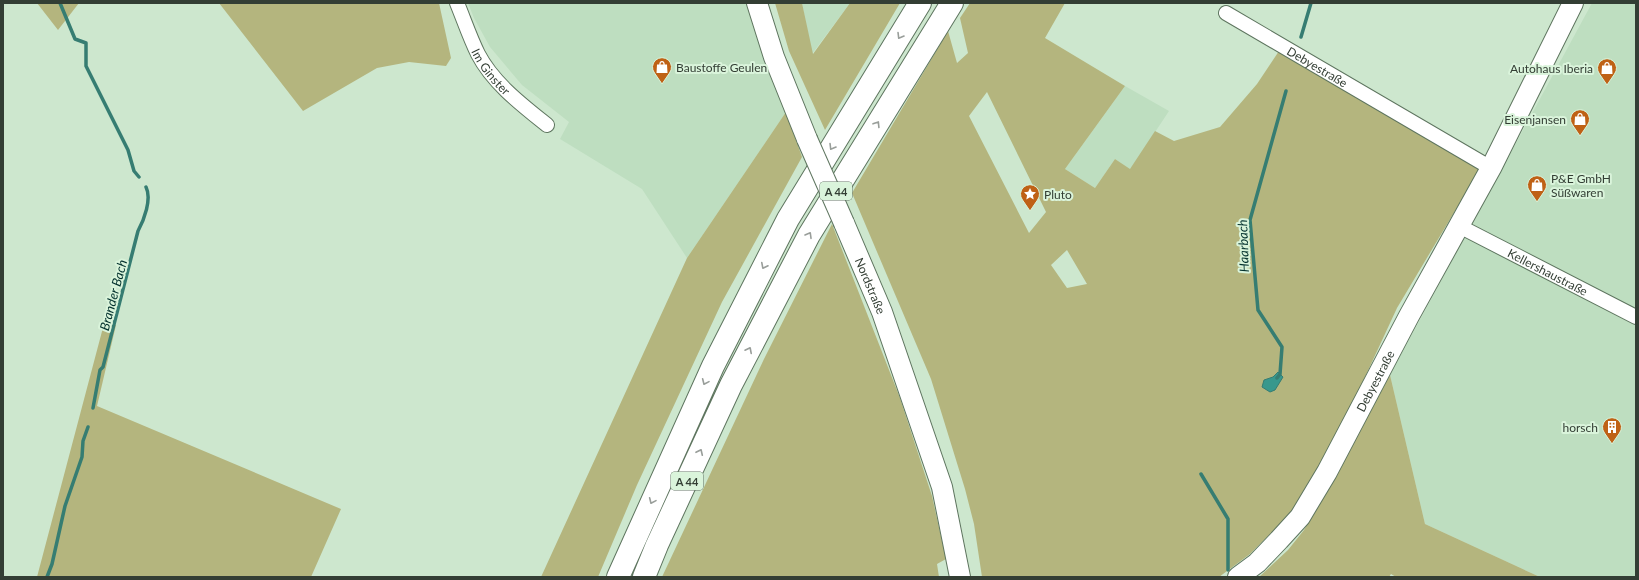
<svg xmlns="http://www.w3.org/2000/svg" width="1639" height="580" font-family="Lato,sans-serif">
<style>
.built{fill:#bedec0}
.green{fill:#b4b57e;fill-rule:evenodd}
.water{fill:#38988d;stroke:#367d72}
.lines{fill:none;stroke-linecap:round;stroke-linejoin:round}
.stream{stroke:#367d72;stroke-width:3.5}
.street-casing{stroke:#5e755f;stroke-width:16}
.secondary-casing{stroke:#5e755f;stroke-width:22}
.highway-casing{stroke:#5e755f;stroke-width:24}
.street{stroke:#fff;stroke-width:14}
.secondary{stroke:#fff;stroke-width:20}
.highway{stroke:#fff;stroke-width:22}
.secondary-bridge-casing{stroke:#5e755f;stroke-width:22;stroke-linecap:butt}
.secondary-bridge{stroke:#fff;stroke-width:20}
.oneway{stroke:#999e9a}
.labels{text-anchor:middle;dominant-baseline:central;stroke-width:4;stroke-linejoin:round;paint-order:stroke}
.shield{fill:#daf4db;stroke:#657566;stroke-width:1}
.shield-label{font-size:11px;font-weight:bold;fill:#333e34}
.street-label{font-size:12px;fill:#333e34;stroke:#daf4db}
.poi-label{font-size:12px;fill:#333e34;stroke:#daf4db;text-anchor:start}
.water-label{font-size:13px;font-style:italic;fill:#03312d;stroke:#daf4db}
</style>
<rect width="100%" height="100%" fill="#cde7ce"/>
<path class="built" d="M468,3H750L786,112L687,258L642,189L560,139L569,122L522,85L490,47L474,18Z
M802,3H850L812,54Z
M1592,3H1636V577H1540L1425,524L1390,375Z
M1125,86L1169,111L1130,170L1115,159L1095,188L1065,169Z"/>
<path class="green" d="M37,3H79L58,30Z
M219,3H439L451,58L446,66L409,62L377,68L303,111Z
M775,3H802L813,54L850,3H900L825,130L789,51Z
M970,3H1065L1045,38L1125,86L1065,169L1095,188L1115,159L1130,169L1155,131L1174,141L1220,127L1257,84L1281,48L1480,169L1397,308L1321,472L1299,504L1271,533L1250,554L1219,577H982L974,524L965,489L931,379L852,193L948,31L957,63L968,53L960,18ZM987,92L1046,212L1029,233L969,116ZM1067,250L1087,284L1067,288L1051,265Z
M786,112L802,157L722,302L637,485L598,577H541L687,258Z
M832,224L900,398L932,496L946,559L937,564L939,577H662L764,359Z
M105,320L116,325L97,406L341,509L311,577H37Z
M1390,375L1425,524L1540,577H1396L1391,574L1389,577H1259L1288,550L1304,530Z"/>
<path class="water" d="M1278,372L1283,377L1275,390L1270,392L1262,387L1264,380L1273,377Z"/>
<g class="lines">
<path class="stream" d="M60,3L75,39L86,43V66L128,150L134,171L139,177
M1301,37L1311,3
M1277,378L1280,374L1282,347L1258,310L1250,220L1286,91
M93,408L100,370L103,367L138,231C144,220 152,199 146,187
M1201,474L1228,519V570
M47,577L52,564L65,506L82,457L83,441L88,427"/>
<defs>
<g id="street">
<path id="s1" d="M457,3C464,20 470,38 478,54C493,83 522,105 547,125"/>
<path id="s2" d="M1226,13L1491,168"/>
<path id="s3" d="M1459,226L1636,317"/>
</g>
<g id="secondary">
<path d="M757,3L774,57L807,139"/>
<path id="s4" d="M844,223L882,312L942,487L960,577"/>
<path id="s5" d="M1238,577L1257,563L1279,540L1300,517L1327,472L1409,316L1491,168L1573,3"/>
</g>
<path id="highway" d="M618,577L713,366L788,219L920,3
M644,577L657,545L731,385L809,235L952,3"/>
</defs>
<use href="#street" class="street-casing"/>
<use href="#secondary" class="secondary-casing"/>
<use href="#highway" class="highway-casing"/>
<use href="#street" class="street"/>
<use href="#secondary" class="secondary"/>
<use href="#highway" class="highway"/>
<defs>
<path id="secondary-bridge" d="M807,139L844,223"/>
</defs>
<use href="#secondary-bridge" class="secondary-bridge-casing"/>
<use href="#secondary-bridge" class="secondary-bridge"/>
</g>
<defs><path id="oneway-chevron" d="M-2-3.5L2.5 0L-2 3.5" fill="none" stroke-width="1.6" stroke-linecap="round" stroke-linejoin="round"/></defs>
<g class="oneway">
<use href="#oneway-chevron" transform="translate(900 36) rotate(121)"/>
<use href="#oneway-chevron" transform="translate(877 124) rotate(-58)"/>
<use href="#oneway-chevron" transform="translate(832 147) rotate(121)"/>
<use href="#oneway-chevron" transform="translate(809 235) rotate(-60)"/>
<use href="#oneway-chevron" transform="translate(764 266) rotate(117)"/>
<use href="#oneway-chevron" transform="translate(749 350) rotate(-63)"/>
<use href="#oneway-chevron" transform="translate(705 382) rotate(114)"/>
<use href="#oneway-chevron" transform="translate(700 452) rotate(-65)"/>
<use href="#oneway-chevron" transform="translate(652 501) rotate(114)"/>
</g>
<defs>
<symbol id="shop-pin" viewBox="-11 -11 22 30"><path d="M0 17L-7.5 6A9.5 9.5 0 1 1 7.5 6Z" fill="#bf6115" stroke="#daf4db"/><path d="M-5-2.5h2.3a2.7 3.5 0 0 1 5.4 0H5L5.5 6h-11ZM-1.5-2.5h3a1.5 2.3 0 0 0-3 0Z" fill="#fff"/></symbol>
<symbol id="sight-pin" viewBox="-11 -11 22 30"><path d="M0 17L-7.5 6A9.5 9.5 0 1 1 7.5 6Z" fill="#bf6115" stroke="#daf4db"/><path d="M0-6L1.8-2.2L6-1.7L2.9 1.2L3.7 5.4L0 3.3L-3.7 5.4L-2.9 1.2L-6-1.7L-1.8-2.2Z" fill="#fff"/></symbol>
<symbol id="building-pin" viewBox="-11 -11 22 30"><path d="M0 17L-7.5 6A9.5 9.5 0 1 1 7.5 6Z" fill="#bf6115" stroke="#daf4db"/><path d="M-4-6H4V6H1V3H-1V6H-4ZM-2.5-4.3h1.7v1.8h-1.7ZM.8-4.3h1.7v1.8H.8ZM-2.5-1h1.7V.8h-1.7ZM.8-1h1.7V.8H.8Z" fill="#fff"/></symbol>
</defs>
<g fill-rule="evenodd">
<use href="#shop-pin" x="651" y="56" width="22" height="30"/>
<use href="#shop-pin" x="1596" y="57" width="22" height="30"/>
<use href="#shop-pin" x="1569" y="108" width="22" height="30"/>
<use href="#shop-pin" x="1526" y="174" width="22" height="30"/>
<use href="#sight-pin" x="1019" y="183" width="22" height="30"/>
<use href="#building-pin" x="1601" y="416" width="22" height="30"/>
</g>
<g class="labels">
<g class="shield">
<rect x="820" y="182" width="32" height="18" rx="3"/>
<rect x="671" y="472" width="32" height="18" rx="3"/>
</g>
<g class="shield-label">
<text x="836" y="191">A 44</text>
<text x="687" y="481">A 44</text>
</g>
<g class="street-label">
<text stroke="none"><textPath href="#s2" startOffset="106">Debyestraße</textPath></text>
<text stroke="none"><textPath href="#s1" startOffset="77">Im Ginster</textPath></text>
<text stroke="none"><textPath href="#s3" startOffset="100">Kellershaustraße</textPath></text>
<text stroke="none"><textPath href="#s4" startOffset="68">Nordstraße</textPath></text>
<text stroke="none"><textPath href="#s5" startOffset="242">Debyestraße</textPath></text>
</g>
<g class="poi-label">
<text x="676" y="67">Baustoffe Geulen</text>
<text x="1593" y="68" text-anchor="end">Autohaus Iberia</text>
<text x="1566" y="119" text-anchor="end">Eisenjansen</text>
<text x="1551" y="178">P&amp;E GmbH<tspan x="1551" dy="14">Süßwaren</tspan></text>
<text x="1044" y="194">Pluto</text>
<text x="1598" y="427" text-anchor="end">horsch</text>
</g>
<g class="water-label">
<text transform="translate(1243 246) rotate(-92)">Haarbach</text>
<text transform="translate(113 295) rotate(-75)">Brander Bach</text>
</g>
</g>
<rect width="1639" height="580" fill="none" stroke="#333e34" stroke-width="8"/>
</svg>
